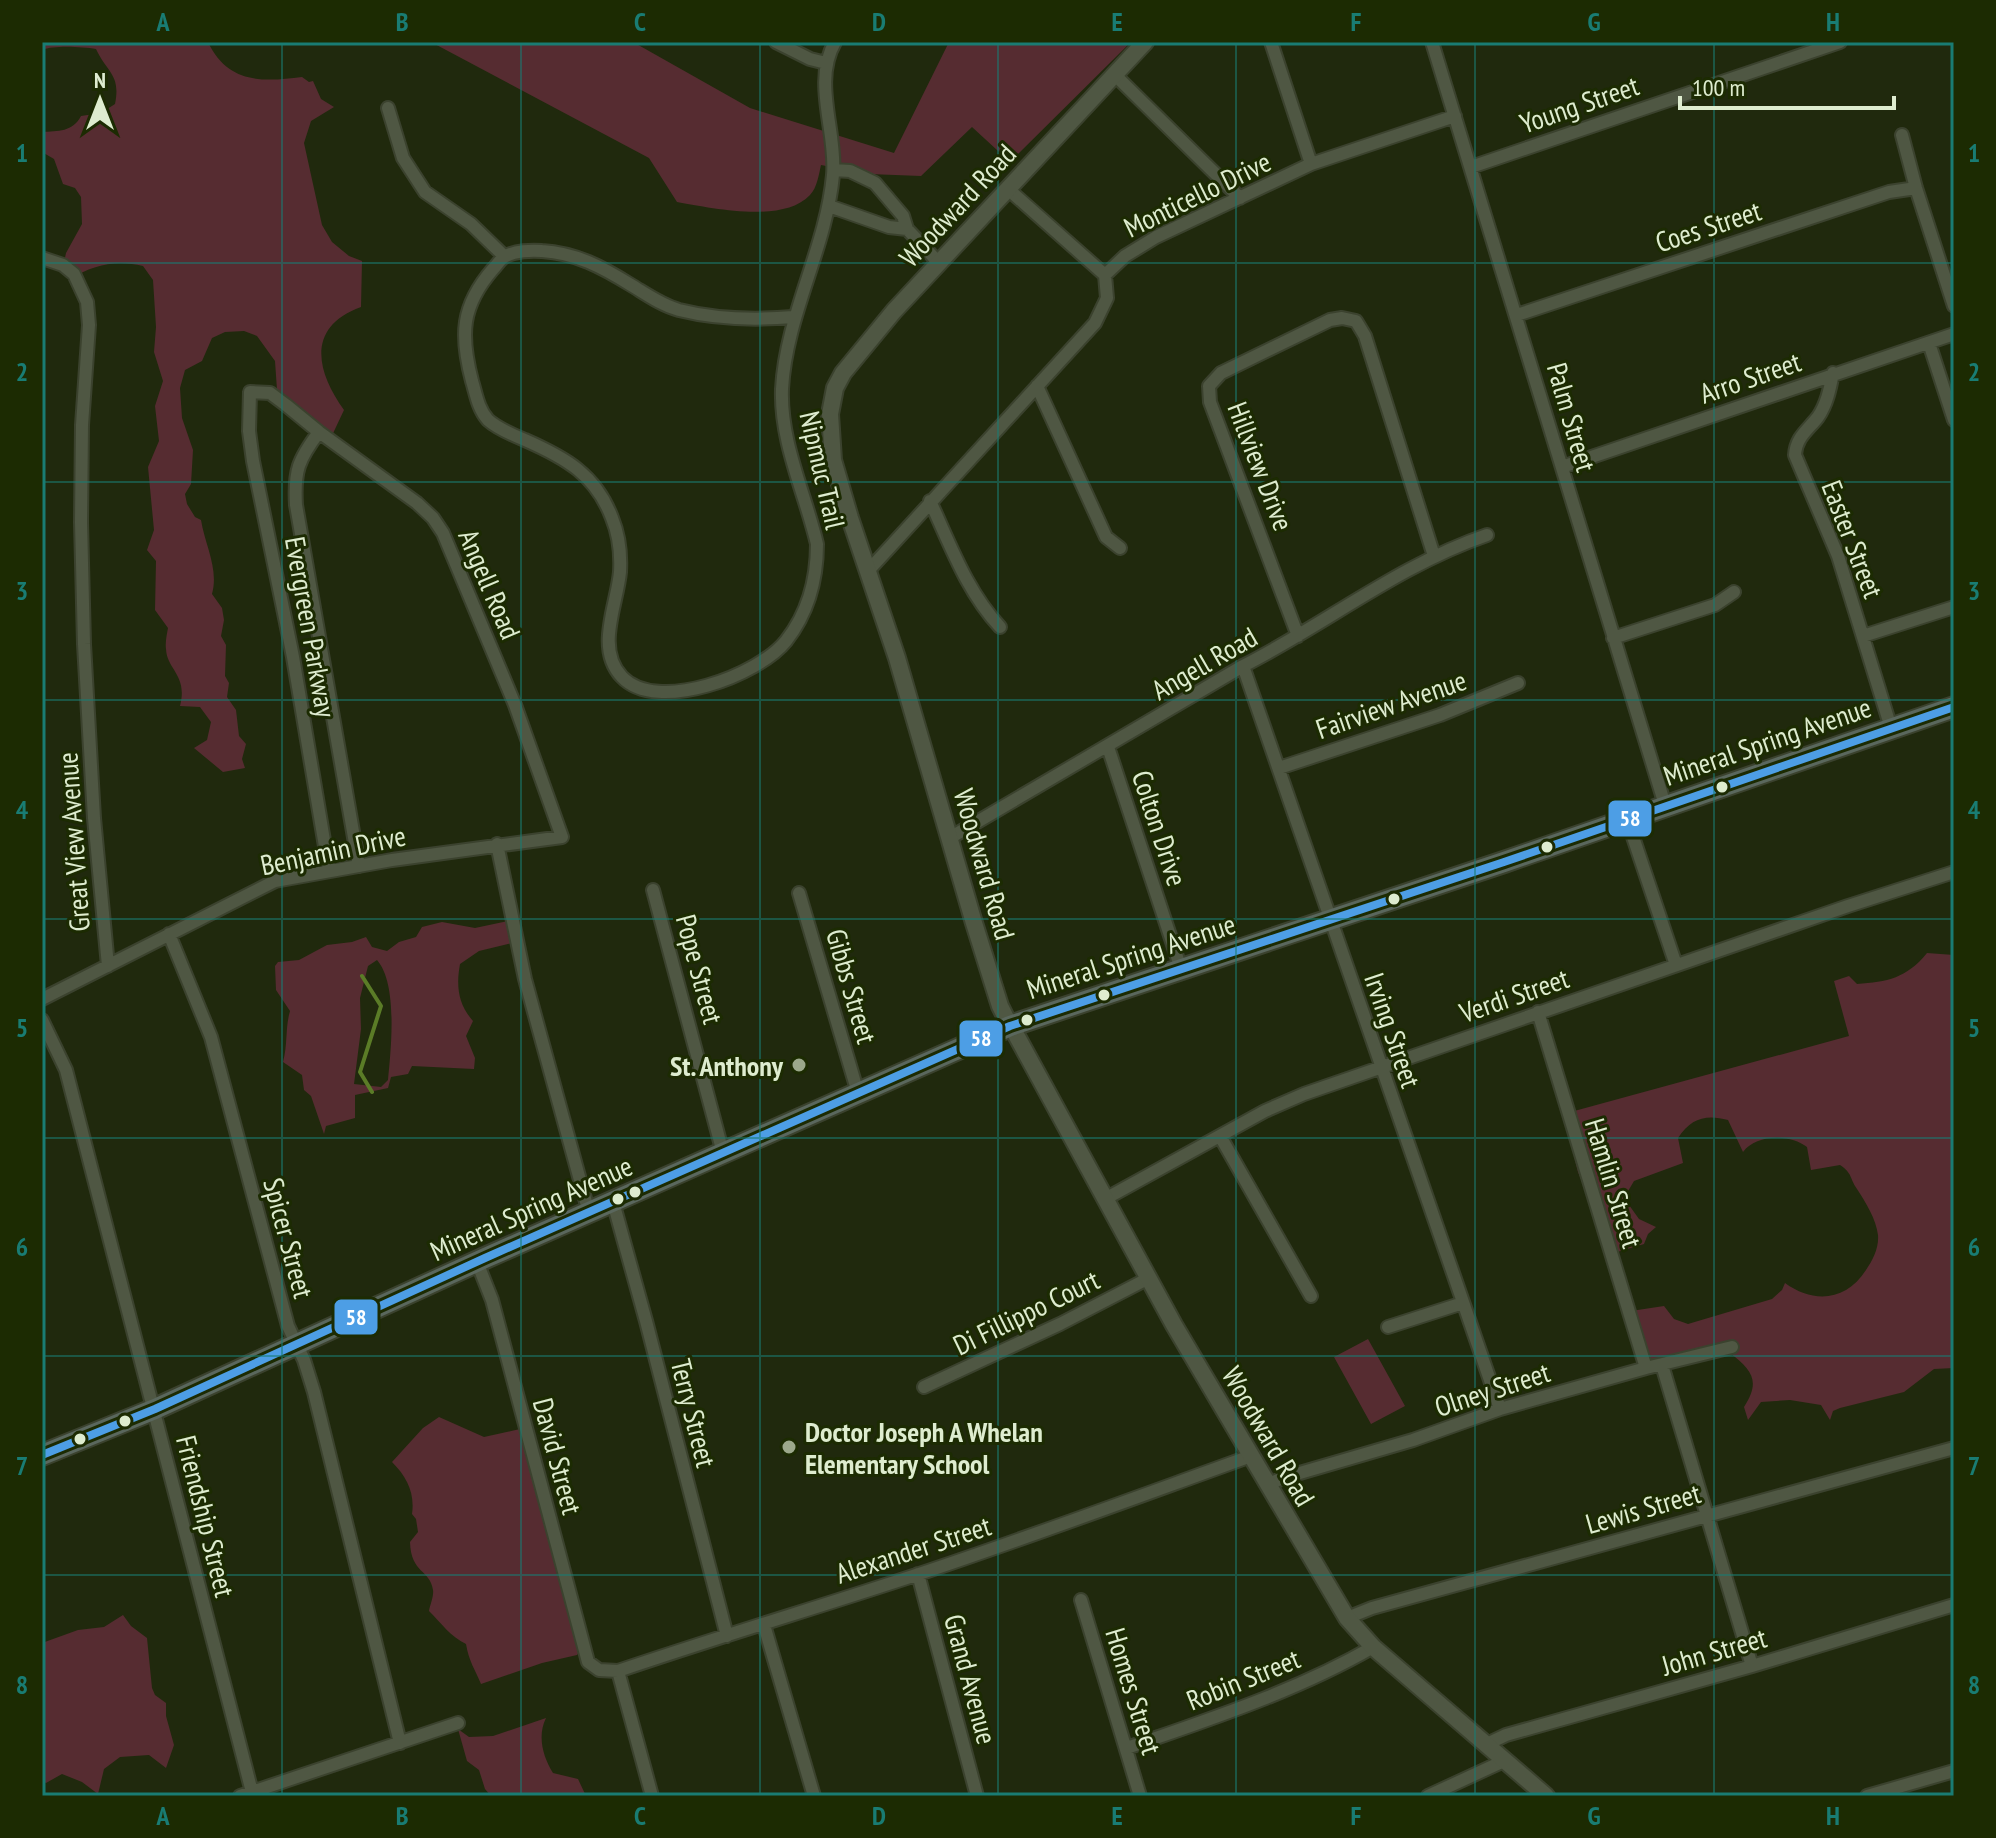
<svg xmlns="http://www.w3.org/2000/svg" width="1996" height="1838" font-family="'PT Sans Narrow',sans-serif">
<style>
.green{fill:#562c31;fill-rule:evenodd}
.lines{fill:none;stroke-linecap:round;stroke-linejoin:round}
.stream{stroke:#5b7c27;stroke-width:4}
.minor-casing{stroke:#3b422e;stroke-width:16}
.tertiary-casing{stroke:#3b422e;stroke-width:20}
.primary-casing{stroke:#3b422e;stroke-width:24}
.minor{stroke:#4f5743;stroke-width:12}
.tertiary{stroke:#4f5743;stroke-width:16}
.primary{stroke:#5a675d;stroke-width:20}
.bus-1-casing{stroke:#1c2b02;stroke-width:14}
.bus-1{stroke:#4d9ee5;stroke-width:8}
.grid{fill:none;stroke:#197c73;stroke-width:2;stroke-opacity:0.55}
.bus-dot{fill:#deeccf;stroke:#1c2b02;stroke-width:3}
.poi-dot{fill:#9ca88b;stroke:#1c2b02;stroke-width:3}
.labels{text-anchor:middle;dominant-baseline:central;stroke-width:6;stroke-linejoin:round;paint-order:stroke}
.street-label{font-size:28px;fill:#deeccf;stroke:#1c2b02}
.poi-label{font-size:28px;font-weight:bold;fill:#deeccf;stroke:#1c2b02;text-anchor:end}
.line-badge{stroke:#1c2b02;stroke-width:3}
.badge-label{font-size:22px;text-anchor:middle;font-weight:bold;fill:#fff}
.neatline{fill:none;stroke:#197c73;stroke-width:3}
.grid-label{font-size:26px;text-anchor:middle;font-weight:bold;fill:#197c73}
</style>
<rect width="100%" height="100%" fill="#20290d"/>
<path class="green" d="M42,42H208C228,84 263,82 302,77L309,82L313,81L321,99L334,107L311,121L304,143L322,225L332,242L349,256L362,261L361,307C306,327 316,371 344,410L328,444L278,404L275,361L257,336L244,331L225,332L212,338L202,361L185,370L180,388L182,418L193,450L191,484L185,494L187,504L195,517L201,520C205,545 219,569 212,594L222,608L224,620L221,636L226,645L225,676L229,683L227,697L236,710L239,736L246,744L242,759L245,768L223,772L194,748L207,740L211,722L200,707L180,706C188,675 167,670 166,649C165,642 167,634 168,628L155,610L156,561L147,550L154,530L148,467L159,441L155,406L163,381L154,352L156,327L153,280L143,266C117,260 94,264 71,279L62,272L66,253L82,224L81,197L75,188L63,184L54,159L42,152V132C58,131 73,132 81,116L101,113L115,104C121,74 107,73 96,49C82,47 55,45 42,50Z
M431,42H633L750,108L894,153L949,42H1131L1010,162L972,127L921,176L869,174L821,165C819,174 817,188 810,195C783,224 712,208 677,202L649,158Z
M508,921L512,943L479,951L460,964C456,986 458,1004 473,1021L466,1036L475,1058L474,1069L412,1066L408,1074L391,1077L388,1088L355,1095V1118L326,1126L324,1134L311,1096L304,1090L302,1075L283,1062C288,1044 285,1028 290,1011L276,990L275,966L278,962L299,960L327,945L352,942L366,937L372,947L387,951L399,942L416,937L422,927L442,922L475,928ZM377,960C398,984 391,1049 388,1080L381,1087L354,1084L361,1029L360,998L368,966Z
M1927,953L1954,955V1368L1934,1369L1904,1392L1840,1408L1833,1411L1830,1420L1821,1405L1790,1400L1761,1402L1748,1420L1744,1407C1761,1381 1752,1370 1730,1353L1646,1371L1631,1311L1664,1306L1674,1319L1688,1324L1772,1299L1782,1290L1785,1283C1814,1304 1846,1301 1866,1270C1873,1260 1879,1248 1878,1235C1876,1219 1866,1203 1857,1189C1849,1177 1853,1174 1840,1165L1811,1170L1807,1147C1790,1134 1756,1134 1743,1152L1728,1120C1706,1114 1691,1118 1678,1138L1683,1163L1634,1181L1624,1198L1639,1219L1656,1227L1648,1234L1644,1244L1611,1254L1578,1172L1564,1116L1567,1113L1849,1036L1834,981L1849,976L1857,984C1887,982 1907,978 1927,953Z
M1368,1339L1405,1406L1371,1424L1334,1357Z
M439,1417L484,1437L520,1429L579,1652L577,1655L542,1663L481,1684C475,1669 469,1662 466,1644C451,1637 441,1623 429,1611C430,1605 434,1596 433,1590C430,1569 411,1574 410,1542L418,1532L416,1519L412,1514C415,1493 407,1477 392,1462L423,1428Z
M123,1615L131,1626L147,1638L152,1688L155,1695L166,1703V1716L174,1745L166,1768L149,1755L120,1757L104,1769L98,1794L82,1782L62,1774L46,1783L42,1781V1643L78,1630L104,1627Z
M546,1718C537,1736 543,1757 553,1773L578,1779L586,1796H491L485,1789L479,1770L467,1761L458,1729L469,1737L493,1736Z"/>
<g class="lines">
<path class="stream" d="M362,976L381,1006L360,1072L372,1092"/>
<defs>
<path id="minor" d="M776,42L810,59L826,63
M1271,42L1311,164
M1432,42L1665,805
M1115,75L1240,198
M388,108L403,158L425,192L471,224L504,256
M1902,135L1916,188L1954,306
M1471,167L1840,42
M834,170L850,171L875,183L903,216L907,229L939,263
M1008,189L1105,275
M829,206L889,227L907,229
M42,258L63,265L74,274L87,302L89,325L82,425L81,522L84,644L94,818L108,966
M1105,275L1125,256L1156,237L1311,164L1455,116
M1517,315L1889,192L1916,188
M793,317C757,320 715,319 679,310C661,305 646,294 631,285C602,267 576,253 542,251C531,250 515,251 506,256C501,258 497,265 493,269C461,306 460,335 472,381C476,394 478,409 488,420C498,429 513,435 525,440C566,458 596,475 612,518C619,535 621,554 620,572C617,605 595,649 622,677C657,714 759,675 786,641C808,613 817,579 817,544C805,493 780,442 782,389C786,315 826,249 833,175C837,132 812,82 835,42
M1929,343L1954,420
M1833,373C1830,388 1827,404 1818,417C1808,430 1796,437 1795,455L1838,556L1891,728
M1037,386L1106,537L1120,548
M319,432C298,460 294,471 296,505L359,866
M1562,467L1954,334
M930,501C950,544 967,592 1000,627
M868,571L1095,323L1107,298L1105,275
M1298,636L1210,402L1209,386L1221,373L1330,320L1342,318L1356,321L1365,336L1434,556
M1863,636L1954,607
M1613,638L1715,605L1734,592
M1243,666L1500,1409
M1108,747L1181,969
M1279,768L1440,715L1518,683
M1627,819L1676,965
M948,839L1243,666C1326,624 1399,565 1487,535
M497,844L525,979L589,1213
M653,890L723,1153
M799,893L858,1093
M169,934L211,1037L288,1326L304,1360L314,1392L400,1743
M42,999L275,881L392,860L562,837L515,705L443,533L433,518L417,503L319,432L286,405L270,393L250,392L249,431L253,461L293,657L329,870
M1538,1012L1646,1368
M42,1020L66,1070L253,1796
M1220,1136L1311,1296
M1105,1199L1265,1111L1304,1094L1848,906L1954,872
M613,1202L646,1321L727,1636
M477,1262L492,1300L588,1662L599,1670L618,1671C718,1637 819,1607 919,1574C1030,1537 1140,1496 1251,1456
M1388,1327L1463,1303
M1662,1365L1752,1666
M924,1387L1060,1324L1149,1278
M1268,1484L1286,1477L1413,1440L1500,1409L1646,1368L1732,1347
M918,1574L977,1796
M1081,1600L1140,1796
M1347,1618L1372,1608L1954,1448
M764,1625L814,1796
M618,1671L652,1796
M1487,1744L1506,1735L1752,1666L1954,1605
M1127,1748C1210,1719 1297,1691 1373,1647
M240,1796L458,1723
M1428,1796L1506,1760
M1867,1796L1954,1771"/>
<path id="tertiary" d="M1010,1026L1000,1006L974,923L897,658L850,518L833,460L830,414L835,388L843,373L894,311L1145,42
M1014,1031L1174,1325L1347,1618L1373,1647L1546,1796"/>
<path id="primary" d="M42,1455L155,1409L485,1258L1010,1026L1504,862L1954,707"/>
</defs>
<use href="#minor" class="minor-casing"/>
<use href="#tertiary" class="tertiary-casing"/>
<use href="#primary" class="primary-casing"/>
<use href="#minor" class="minor"/>
<use href="#tertiary" class="tertiary"/>
<use href="#primary" class="primary"/>
<defs>
<path id="bus-1" d="M42,1455L155,1409L485,1258L1010,1026L1504,862L1954,707"/>
</defs>
<use href="#bus-1" class="bus-1-casing"/>
<use href="#bus-1" class="bus-1"/>
</g>
<path class="grid" d="M282,42V1796M521,42V1796M760,42V1796M998,42V1796M1236,42V1796M1475,42V1796M1714,42V1796M42,263H1954M42,482H1954M42,700H1954M42,919H1954M42,1138H1954M42,1356H1954M42,1575H1954"/>
<g class="bus-dot">
<circle cx="1722" cy="787" r="7"/>
<circle cx="1547" cy="847" r="7"/>
<circle cx="1394" cy="899" r="7"/>
<circle cx="1104" cy="995" r="7"/>
<circle cx="1027" cy="1020" r="7"/>
<circle cx="635" cy="1192" r="7"/>
<circle cx="618" cy="1199" r="7"/>
<circle cx="125" cy="1421" r="7"/>
<circle cx="80" cy="1439" r="7"/>
</g>
<g class="poi-dot">
<circle cx="799" cy="1065" r="8"/>
<circle cx="789" cy="1447" r="8"/>
</g>
<g class="labels">
<g class="street-label">
<text transform="translate(1579 104) rotate(-19)">Young Street</text>
<text transform="translate(1197 194) rotate(-26)">Monticello Drive</text>
<text transform="translate(957 205) rotate(-47)">Woodward Road</text>
<text transform="translate(1708 226) rotate(-18)">Coes Street</text>
<text transform="translate(1750 377) rotate(-19)">Arro Street</text>
<text transform="translate(1572 417) rotate(74)">Palm Street</text>
<text transform="translate(1261 466) rotate(69)">Hillview Drive</text>
<text transform="translate(823 470) rotate(77)">Nipmuc Trail</text>
<text transform="translate(1853 539) rotate(69)">Easter Street</text>
<text transform="translate(490 584) rotate(67)">Angell Road</text>
<text transform="translate(311 627) rotate(80)">Evergreen Parkway</text>
<text transform="translate(1204 663) rotate(-30)">Angell Road</text>
<text transform="translate(1391 704) rotate(-19)">Fairview Avenue</text>
<text transform="translate(1767 741) rotate(-19)">Mineral Spring Avenue</text>
<text transform="translate(1160 828) rotate(72)">Colton Drive</text>
<text transform="translate(73 842) rotate(-94)">Great View Avenue</text>
<text transform="translate(333 850) rotate(-12)">Benjamin Drive</text>
<text transform="translate(985 864) rotate(74)">Woodward Road</text>
<text transform="translate(1131 956) rotate(-18)">Mineral Spring Avenue</text>
<text transform="translate(700 969) rotate(75)">Pope Street</text>
<text transform="translate(852 986) rotate(74)">Gibbs Street</text>
<text transform="translate(1514 995) rotate(-19)">Verdi Street</text>
<text transform="translate(1393 1030) rotate(71)">Irving Street</text>
<text transform="translate(1614 1183) rotate(73)">Hamlin Street</text>
<text transform="translate(531 1208) rotate(-24)">Mineral Spring Avenue</text>
<text transform="translate(289 1238) rotate(75)">Spicer Street</text>
<text transform="translate(1026 1312) rotate(-26)">Di Fillippo Court</text>
<text transform="translate(1492 1389) rotate(-18)">Olney Street</text>
<text transform="translate(694 1413) rotate(76)">Terry Street</text>
<text transform="translate(1269 1436) rotate(60)">Woodward Road</text>
<text transform="translate(558 1456) rotate(75)">David Street</text>
<text transform="translate(1643 1508) rotate(-16)">Lewis Street</text>
<text transform="translate(206 1516) rotate(76)">Friendship Street</text>
<text transform="translate(913 1549) rotate(-18)">Alexander Street</text>
<text transform="translate(1714 1651) rotate(-16)">John Street</text>
<text transform="translate(971 1679) rotate(75)">Grand Avenue</text>
<text transform="translate(1243 1679) rotate(-22)">Robin Street</text>
<text transform="translate(1134 1691) rotate(73)">Homes Street</text>
</g>
<g class="poi-label">
<text x="783" y="1065">St. Anthony</text>
<text x="805" y="1431" text-anchor="start">Doctor Joseph A Whelan<tspan x="805" dy="32">Elementary School</tspan></text>
</g>
</g>
<g class="line-badge">
<rect x="1607" y="799" width="46" height="39" rx="8" fill="#4d9ee5"/>
<rect x="958" y="1019" width="46" height="39" rx="8" fill="#4d9ee5"/>
<rect x="333" y="1298" width="46" height="38" rx="8" fill="#4d9ee5"/>
</g>
<g class="badge-label">
<text x="1630" y="826">58</text>
<text x="981" y="1046">58</text>
<text x="356" y="1325">58</text>
</g>
<rect width="1996" height="1838" fill="none" stroke="#1c2b02" stroke-width="88"/>
<g transform="translate(100 100)" stroke="#1c2b02" stroke-width="6" paint-order="stroke">
<path d="M0-6L14 30L0 20L-14 30Z" fill="#deeccf"/>
<text y="-12" font-size="22" font-weight="bold" text-anchor="middle" fill="#deeccf">N</text>
</g>
<path d="M1680 96v12h214v-12" fill="none" stroke="#deeccf" stroke-width="4"/>
<text x="1692" y="96" font-size="24" fill="#deeccf" stroke="#1c2b02" stroke-width="6" paint-order="stroke">100 m</text>
<rect x="44" y="44" width="1908" height="1750" class="neatline"/>
<g class="grid-label">
<text x="163" y="31">A</text>
<text x="402" y="31">B</text>
<text x="640" y="31">C</text>
<text x="879" y="31">D</text>
<text x="1117" y="31">E</text>
<text x="1356" y="31">F</text>
<text x="1594" y="31">G</text>
<text x="1833" y="31">H</text>
<text x="22" y="162">1</text>
<text x="1974" y="162">1</text>
<text x="22" y="381">2</text>
<text x="1974" y="381">2</text>
<text x="22" y="600">3</text>
<text x="1974" y="600">3</text>
<text x="22" y="819">4</text>
<text x="1974" y="819">4</text>
<text x="22" y="1037">5</text>
<text x="1974" y="1037">5</text>
<text x="22" y="1256">6</text>
<text x="1974" y="1256">6</text>
<text x="22" y="1475">7</text>
<text x="1974" y="1475">7</text>
<text x="22" y="1694">8</text>
<text x="1974" y="1694">8</text>
<text x="163" y="1825">A</text>
<text x="402" y="1825">B</text>
<text x="640" y="1825">C</text>
<text x="879" y="1825">D</text>
<text x="1117" y="1825">E</text>
<text x="1356" y="1825">F</text>
<text x="1594" y="1825">G</text>
<text x="1833" y="1825">H</text>
</g>
</svg>
